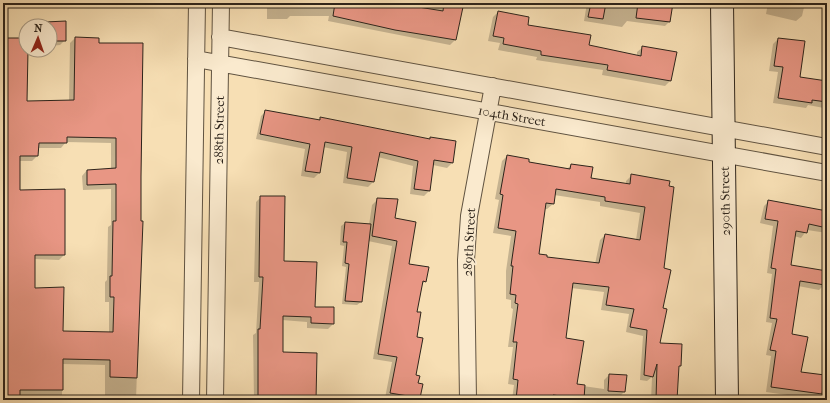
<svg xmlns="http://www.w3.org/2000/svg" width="830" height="403" font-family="'IM FELL French Canon',serif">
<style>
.shadow{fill:#0003;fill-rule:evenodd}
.building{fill:#e89684;stroke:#2d241b;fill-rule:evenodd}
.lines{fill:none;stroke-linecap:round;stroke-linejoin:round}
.street-casing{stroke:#605341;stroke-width:18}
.secondary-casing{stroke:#2d241b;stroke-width:24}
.street{stroke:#faeace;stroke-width:16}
.secondary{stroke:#faeace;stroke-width:22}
.labels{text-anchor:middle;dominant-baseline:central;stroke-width:3.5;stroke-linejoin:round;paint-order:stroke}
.street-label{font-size:13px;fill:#2d241b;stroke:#faeace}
</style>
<rect width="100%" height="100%" fill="#f7dfb4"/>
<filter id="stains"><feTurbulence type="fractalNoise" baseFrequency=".005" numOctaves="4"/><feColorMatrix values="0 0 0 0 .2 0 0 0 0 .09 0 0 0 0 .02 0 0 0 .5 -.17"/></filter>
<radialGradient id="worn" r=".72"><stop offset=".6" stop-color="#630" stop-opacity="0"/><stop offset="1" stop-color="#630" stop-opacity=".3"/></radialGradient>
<path class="shadow" d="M267,3H463L455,40L450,45L328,21L329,16H290L287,19H267Z
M587,3H665L669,22L665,26L627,21L622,27L584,21Z
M768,3H805L802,16L796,21L766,14Z
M498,12L527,25L588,46L637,56V52L643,47L675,52L670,81L665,86L602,75L603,70L536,60L537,57L498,50L500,43L488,41L493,17Z
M65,22V40L60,45L50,46V26H42L46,23Z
M75,38L98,39L140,222H142L136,400H3V39H26V102L69,101L70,43ZM66,142L111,143V170H87L82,176L83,190L111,189V225L108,227L107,280L105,282V302H109V333L62,332L34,289V259L59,260L64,255L19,191V161H32L37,156L38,148H61ZM62,364L105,365V397L62,396Z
M778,39L799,78L827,82V105L824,108L808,105L806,108L773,103L778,72L769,71L773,44Z
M266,111L317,121L321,118L429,140L431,138L452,163L447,168L433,165L429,191L424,196L410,194L413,166L378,157L373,182L368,187L343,183L347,152L323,147L319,173L314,178L301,176L305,149L256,139L261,116Z
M507,156L527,163L566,170L571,165L590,178L626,184V181L632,175L669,181L659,344L678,367L676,400H651L652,377L647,381L640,380L643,336L626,332L629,314L601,310L604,292L571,288L565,339L576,385L604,389V380L609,375L624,392L621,395V400H512L514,385L508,384L513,347H508L513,309L511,308V300L506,299V271L511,236L493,233L499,200L495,199L502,161ZM554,195L600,202V206L640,213L636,240L605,235L600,240L595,264L546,258L538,255L544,209H547L553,204Z
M261,197L283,262L314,308L333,324L328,329L307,328V322L282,320V353L316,354L315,400H254L253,335L256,333L259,282H254L256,202Z
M378,199L394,219L408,264L425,281L421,286L416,313L415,376L417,384L421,385L418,400H395L385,398L392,362L373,359L392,246L368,241L361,302L357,305L342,304L346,267L342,266L344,246L340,245L341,226L345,223L369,225L372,205Z
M769,201L827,212V233L807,230L801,238L794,236L790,266L824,285L819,290L798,286L791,335L799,372L821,394L816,399L766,392L771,356L766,355L772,323L766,322L772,274L767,273L773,226L760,223L764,206Z"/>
<path class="building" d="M335,3H394L443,11L444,3L463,7L456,40L395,30L333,16Z
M591,3H606L603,19L588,17Z
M638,3H673L670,22L636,18Z
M498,11L529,17L528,25L591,35L589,45L641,56L642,46L677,52L671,81L607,70L608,65L541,55V51L503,44L504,38L493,36Z
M66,21V41H50V26H45V22Z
M75,37L99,38V43H143L141,176V221H143L137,378L110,377V360L63,359V390H20V400H3V38H26V50H28L27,101L74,100ZM67,137L116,138V168L87,170V185L116,184V221H113L112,276H110V297H114L113,332L63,331L64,287L35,288V255H65V189L20,190V156H38L39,143H67Z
M778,38L805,41L800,77L827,81V102L812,100V103L778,98L783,67L774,66Z
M265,110L320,120V117L430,139V137L456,141L453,163L434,160L430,191L414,189L418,161L380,152L374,182L347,178L352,147L325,142L320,173L305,171L310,144L260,134Z
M507,155L529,159V162L570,169L571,164L593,167L591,178L630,184L631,174L670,181L669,186L674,187L664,268L671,270L663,308L667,309L660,343L682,344L681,366H679L677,400H656L657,364L653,377L644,375L647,330L630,327L634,309L606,305L609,287L573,283L566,338L584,341L577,384L585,385L584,399L553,395L552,400H516L518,380L513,379L517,342H513L518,304L515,303L516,295L510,294L513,266H511L516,231L498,228L503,195L500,194ZM556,189L605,197V201L645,207L640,240L605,234L599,263L547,257V255L539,254L546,203L554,204Z
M260,196H285L284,261L317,262L315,307H334V324L311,323V317L283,316V352L317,353L316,400L258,398V329H260L263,277H259Z
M377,198L398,199L395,218L416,222L409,264L429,267L426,282L423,281L417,312H421L417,337L423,338L416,375L420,376L418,383L423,384L420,398L390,393L397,357L378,354L397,241L372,236Z
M768,200L827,211V228L809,224L807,233L796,231L791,265L827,271L825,285L800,281L792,334L808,337L801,372L825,375L822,394L771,387L776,351L770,350L777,319L770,318L776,269L771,268L778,221L765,219Z
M345,222L371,224L362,302L345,301L349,264L345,263L347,242H343Z
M609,374L627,375L625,392L608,391Z"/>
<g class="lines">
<defs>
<path id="street" d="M220,37L827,147
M196,59L827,173
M191,400L197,3
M215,400L221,3
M468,400L466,260L469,216L493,86"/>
<path id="secondary" d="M722,3L727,400"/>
</defs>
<use href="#street" class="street-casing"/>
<use href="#secondary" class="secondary-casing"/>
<use href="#street" class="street"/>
<use href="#secondary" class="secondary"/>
</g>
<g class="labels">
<g class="street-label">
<text transform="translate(512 116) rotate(10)">104th Street</text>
<text transform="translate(219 130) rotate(-89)">288th Street</text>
<text transform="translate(725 201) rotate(-91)">290th Street</text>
<text transform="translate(469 242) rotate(-87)">289th Street</text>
</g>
</g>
<rect width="830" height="403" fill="none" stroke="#f7dfb4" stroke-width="16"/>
<rect x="4" y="4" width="822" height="395" fill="none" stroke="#2d241b" stroke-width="2"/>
<rect x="8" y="8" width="814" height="387" fill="none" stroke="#2d241b"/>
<g transform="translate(38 38) rotate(2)"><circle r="19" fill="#faeace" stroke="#a89b86"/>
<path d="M0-3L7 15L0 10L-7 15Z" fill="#8f2418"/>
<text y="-6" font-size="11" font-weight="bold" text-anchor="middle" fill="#2d241b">N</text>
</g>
<rect width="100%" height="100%" filter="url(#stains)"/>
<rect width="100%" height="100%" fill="url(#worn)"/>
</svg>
